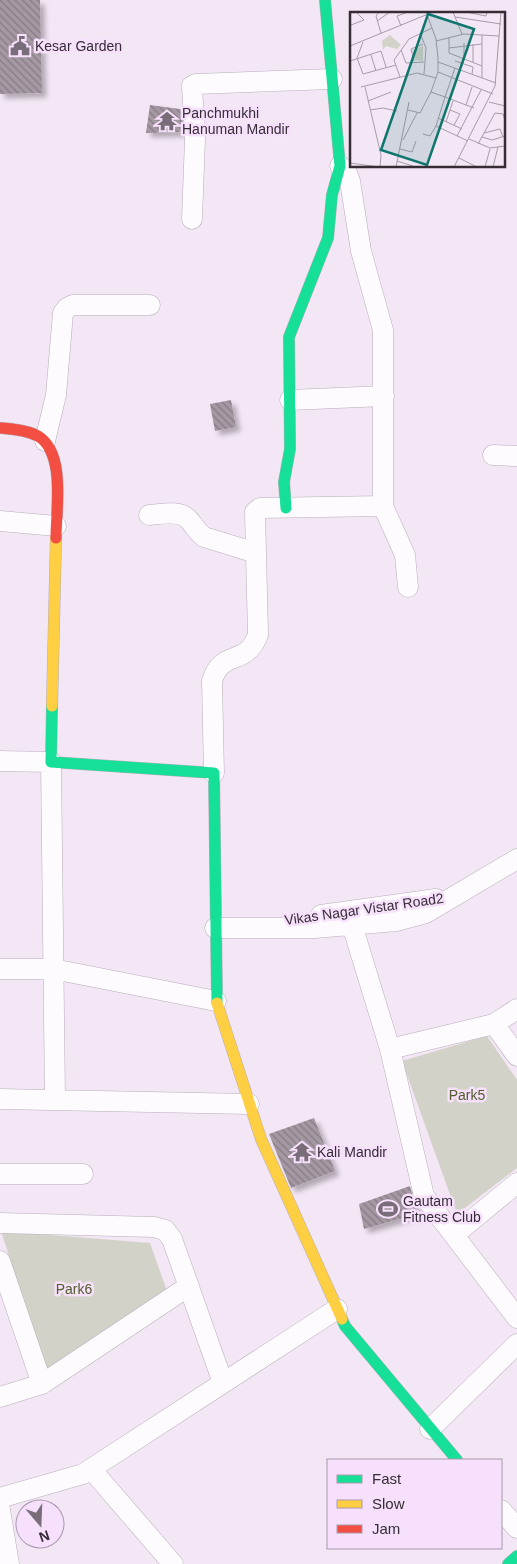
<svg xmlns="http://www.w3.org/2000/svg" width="517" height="1564" font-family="Arial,sans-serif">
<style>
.park{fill:#d3d2c8}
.building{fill:url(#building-back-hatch);filter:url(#shadow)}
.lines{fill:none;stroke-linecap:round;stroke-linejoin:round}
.street-casing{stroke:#b8aeba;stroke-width:21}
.fast-casing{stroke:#b8aeba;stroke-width:12}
.slow-casing{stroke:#b8aeba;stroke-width:12}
.jam-casing{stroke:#b8aeba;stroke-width:12}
.street{stroke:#fdfbfe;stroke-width:20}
.fast{stroke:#16e098;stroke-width:11}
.slow{stroke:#ffcf43;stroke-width:11}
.jam{stroke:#f24e42;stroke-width:11}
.labels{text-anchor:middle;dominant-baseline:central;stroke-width:5;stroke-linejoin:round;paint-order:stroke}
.poi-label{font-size:14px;fill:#352c36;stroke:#f7e0fb;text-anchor:start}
.street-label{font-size:14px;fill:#352c36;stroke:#f7e0fb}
.park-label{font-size:14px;fill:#505d2b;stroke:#f7e0fb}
.inset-road{fill:none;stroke:#a79ca9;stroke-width:1}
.view{fill:#0f766e;fill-opacity:0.15;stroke:#0f766e;stroke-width:2.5}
.inset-edge{fill:none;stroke:#352c36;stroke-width:2.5}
</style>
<defs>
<pattern id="building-back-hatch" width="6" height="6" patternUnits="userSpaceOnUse" patternTransform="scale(1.25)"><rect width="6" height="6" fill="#a498a2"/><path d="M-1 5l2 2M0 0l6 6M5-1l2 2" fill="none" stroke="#867c85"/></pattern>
<filter id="shadow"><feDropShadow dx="4.5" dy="4.5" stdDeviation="2.5" flood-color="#0004"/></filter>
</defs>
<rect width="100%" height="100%" fill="#f3e6f5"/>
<path class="park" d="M487,1036L517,1080V1168L457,1214L402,1061Z
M1,1231L150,1243L167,1291L46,1369Z"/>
<path class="building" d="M0,0H40L42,93L0,94Z
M150,105L187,110L185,132L146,133Z
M231,400L236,427L215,431L210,404Z
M314,1118L335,1171L291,1188L269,1134Z
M410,1186L417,1214L364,1229L359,1204Z"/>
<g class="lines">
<defs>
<path id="street" d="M340,166L347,173L350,181L361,251L383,330V506L405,555L408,587
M192,219L195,139L192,86L196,84L332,79
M290,400L384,396
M45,441L56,395L63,313L67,308L73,305H150
M493,455L517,456
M149,515C161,514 180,510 188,519C194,525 197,532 204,537L256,553
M0,521L56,526
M0,761L51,762L55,1100
M214,773L212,681C222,648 245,668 258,635L255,512L260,508L383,506
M321,915L436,899
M352,925L390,1049L424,1196L517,1318
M215,928H315L396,921L426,913L517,859
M0,969H53L216,1001
M494,1024L517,1056
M390,1049L494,1024L517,1009
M0,1099L249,1104
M0,1174H83
M0,1223L154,1227L165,1230L172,1239L223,1383
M454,1235L517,1183
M0,1261L42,1384
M0,1397L42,1384L189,1286
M430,1429L517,1344
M91,1469L173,1564
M0,1498L83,1474L337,1309
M0,1510L9,1564
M501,1510L517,1528"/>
<path id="fast" d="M286,508L284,482L290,449L289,337L328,238L332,195L340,166L325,0
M52,706L51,762L214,773L217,1003
M342,1319L345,1326L457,1460
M508,1564L517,1556"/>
<path id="slow" d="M52,706L56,538
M217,1003L261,1139L342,1319"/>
<path id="jam" d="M0,428C12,429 26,430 38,436C66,453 56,510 56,538"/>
</defs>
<use href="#street" class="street-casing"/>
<use href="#fast" class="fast-casing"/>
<use href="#slow" class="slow-casing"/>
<use href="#jam" class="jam-casing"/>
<use href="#street" class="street"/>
<use href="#fast" class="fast"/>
<use href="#slow" class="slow"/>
<use href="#jam" class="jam"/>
</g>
<defs>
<symbol id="civic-bare" viewBox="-9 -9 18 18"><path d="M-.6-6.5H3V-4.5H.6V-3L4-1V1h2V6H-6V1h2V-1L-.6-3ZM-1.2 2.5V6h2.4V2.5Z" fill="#786d79" stroke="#f7e0fb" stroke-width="2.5" paint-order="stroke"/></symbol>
<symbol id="temple-bare" viewBox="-9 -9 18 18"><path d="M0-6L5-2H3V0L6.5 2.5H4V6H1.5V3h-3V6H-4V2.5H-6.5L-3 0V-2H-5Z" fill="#786d79" stroke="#f7e0fb" stroke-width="2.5" paint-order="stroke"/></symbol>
<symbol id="stadium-bare" viewBox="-9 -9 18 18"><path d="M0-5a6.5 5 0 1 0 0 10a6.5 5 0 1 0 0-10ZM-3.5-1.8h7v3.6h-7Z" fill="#786d79" stroke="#f7e0fb" stroke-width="2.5" paint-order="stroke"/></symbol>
</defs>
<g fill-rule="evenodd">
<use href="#civic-bare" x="6" y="32" width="28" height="28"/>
<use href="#temple-bare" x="153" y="107" width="28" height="28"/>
<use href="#temple-bare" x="288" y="1138" width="28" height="28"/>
<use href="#stadium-bare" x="374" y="1195" width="28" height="28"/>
</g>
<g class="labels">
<g class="poi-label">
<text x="35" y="46">Kesar Garden</text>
<text x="182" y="113">Panchmukhi<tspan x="182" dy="16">Hanuman Mandir</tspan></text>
<text x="317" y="1152">Kali Mandir</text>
<text x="403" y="1201">Gautam<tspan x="403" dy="16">Fitness Club</tspan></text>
</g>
<g class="street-label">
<text transform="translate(364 909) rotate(-8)">Vikas Nagar Vistar Road2</text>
</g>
<g class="park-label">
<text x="467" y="1095">Park5</text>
<text x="74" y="1289">Park6</text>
</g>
</g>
<g transform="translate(350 12)">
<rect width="155" height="155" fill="#f3e6f5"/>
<path d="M40,23L51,33L47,37L36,34L33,38L32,29ZM73,34V49L65,48L62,38Z" fill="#d3d2c8"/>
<path class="inset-road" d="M29,0L26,4L31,21M76,0L86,27L88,46V60L81,80L95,85L86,114L118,129M103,0L112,22M116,0L136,4L137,0M105,5L151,12M27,9L40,0M1,13L14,8L6,0M51,14L47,4L58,0M70,21L76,36L74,62M132,23V66M99,26V41L132,54M86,29L114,22L149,24M13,30L7,46L13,62L46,53M123,32V50M0,34L83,0M99,36L132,32M51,38L56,51L74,50M21,43L26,59M114,47V31M0,49L31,39L36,55M64,49L61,37L73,32M105,49L123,55L122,62M88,50L146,71M105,56L95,85L124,96M88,60L143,82M50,65L44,48L59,27L82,16M11,75L67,61L86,66M15,75L31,143L30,155M18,89L41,80M139,90L155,94M116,93L122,75M20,98L33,96L47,99M58,98L70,101L81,80M100,98L110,102L104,113M88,106L112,117M96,110L103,89M134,121L150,117L153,125M73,122L80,124L86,114M107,124L131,78M132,125L142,128L155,124M119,127L140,136L155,134M53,128L67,101M128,132L145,101L153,102L155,108M50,137L62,140L66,129M109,146L127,155M47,149L63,154M0,151L29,155M46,155L59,90M104,155L145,74L151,0M135,155L140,137M143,155L148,135"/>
<path class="view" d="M78,2L124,17L77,153L31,138Z"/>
<rect width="155" height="155" class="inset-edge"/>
</g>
<rect x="327" y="1459" width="175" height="90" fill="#f7e0fb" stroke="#a998ac"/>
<rect x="337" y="1475" width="25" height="8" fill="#16e098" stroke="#a998ac"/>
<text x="372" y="1484" font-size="15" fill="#352c36">Fast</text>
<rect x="337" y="1500" width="25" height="8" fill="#ffcf43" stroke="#a998ac"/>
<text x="372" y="1509" font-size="15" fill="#352c36">Slow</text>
<rect x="337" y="1525" width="25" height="8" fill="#f24e42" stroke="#a998ac"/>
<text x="372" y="1534" font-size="15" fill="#352c36">Jam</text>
<g transform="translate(40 1524) rotate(161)"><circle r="24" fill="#f7e0fb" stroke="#a998ac"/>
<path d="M0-4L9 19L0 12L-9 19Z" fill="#786d79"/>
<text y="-8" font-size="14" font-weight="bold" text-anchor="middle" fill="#352c36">N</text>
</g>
</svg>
